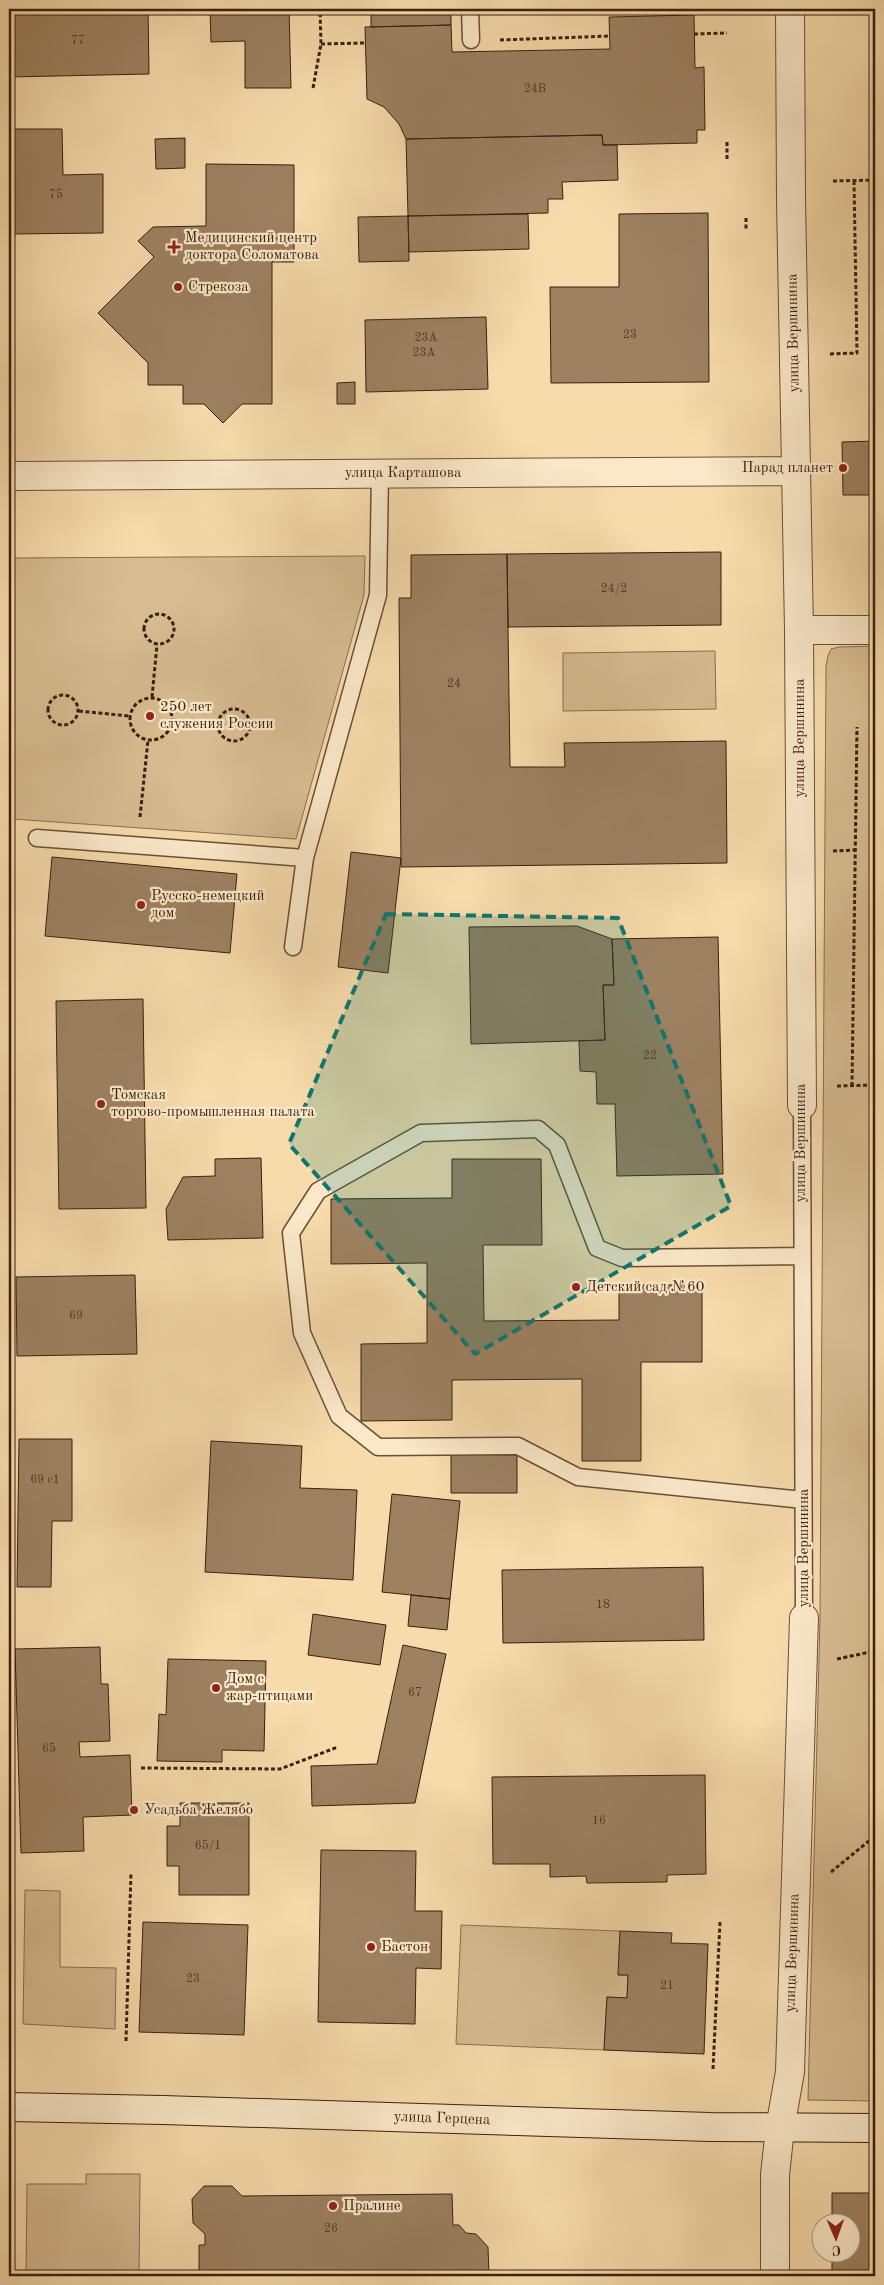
<svg xmlns="http://www.w3.org/2000/svg" width="884" height="2285" font-family="'Old Standard TT',serif">
<style>
.green{fill:#d7bb91;stroke:#896d50}
.building{fill:#9d8161;stroke:#3b1f10}
.lines{fill:none;stroke-linecap:round;stroke-linejoin:round}
.lane-casing{stroke:#6a4e37;stroke-width:19}
.street-casing{stroke:#6a4e37;stroke-width:30}
.secondary-casing{stroke:#3b1f10;stroke-width:30}
.path{stroke:#3b1f10;stroke-width:3;stroke-dasharray:4 2.5;stroke-linecap:butt}
.lane{stroke:#fae8c8;stroke-width:16}
.street{stroke:#fae8c8;stroke-width:28}
.secondary{stroke:#fae8c8;stroke-width:28}
.marked{fill:#0f766e;fill-opacity:0.2;stroke:#0f766e;stroke-width:4;stroke-dasharray:10 6;stroke-linejoin:round}
.poi-dot{fill:#8f2418;stroke:#fae8c8;stroke-width:2}
.labels{text-anchor:middle;dominant-baseline:central;stroke-width:4.5;stroke-linejoin:round;paint-order:stroke}
.number-label{font-size:12px;fill:#543824}
.poi-label{font-size:15px;fill:#3b1f10;stroke:#fae8c8;text-anchor:start}
.street-label{font-size:15px;fill:#3b1f10;stroke:#fae8c8}
</style>
<rect width="100%" height="100%" fill="#f7dbab"/>
<filter id="stains"><feTurbulence type="fractalNoise" baseFrequency=".004" numOctaves="4"/><feColorMatrix values="0 0 0 0 .2 0 0 0 0 .09 0 0 0 0 .02 0 0 0 .5 -.17"/></filter>
<radialGradient id="worn" r=".72"><stop offset=".6" stop-color="#630" stop-opacity="0"/><stop offset="1" stop-color="#630" stop-opacity=".3"/></radialGradient>
<path class="green" d="M365,556L364,595L296,839L13,819L9,558Z
M875,646V2101L808,2100L820,1618L826,666L828,656L831,649L839,647Z
M715,651L716,709L563,711V653Z
M25,1890L60,1891V1967L116,1968L115,2029L23,2024Z
M461,1925L620,1931L618,1975H628L627,1998L607,1997L604,2050L456,2044Z
M86,2174H140L139,2276H26L27,2184H86Z"/>
<path class="building" d="M9,9H148L149,74L9,77Z
M210,9H289L291,88H245V41L211,42Z
M371,9H451V25L371,27Z
M694,15L695,68L704,67L705,130H697V143L603,145L602,135L406,139L399,124L384,107L367,99L365,27L451,25L452,52L610,49L609,17Z
M9,129H62L63,175L103,174V233L9,234Z
M602,135L603,145H617L618,180L562,182L563,199H548V213L408,216L406,139Z
M185,138V168L156,169L155,139Z
M206,164L294,165V262H272V404H242L223,423L204,404H183V385H148V363L98,313L154,257L138,241L153,227L206,226Z
M708,213L709,382L551,383L550,287H619V214Z
M528,214L529,249L409,252L408,216Z
M408,216L409,261L359,262L358,217Z
M486,317L488,389L366,392L365,320Z
M355,382V404H337V383Z
M875,441V495H843L842,442Z
M721,552V625L508,627L507,554Z
M507,554L510,767H565L564,743L726,741L727,863L401,867L399,598H411V555Z
M351,852L401,858L388,973L338,967Z
M52,857L237,874L230,953L45,936Z
M577,926L612,939L614,985H603L605,1040L471,1044L469,927Z
M718,937L723,1174L617,1176L615,1104H597L596,1072L580,1071L579,1041L605,1040L603,985H614L612,939Z
M143,999L146,1208L59,1209L56,1001Z
M261,1158L263,1238L168,1240L166,1209L183,1177L215,1176V1159Z
M452,1159H541L542,1245H483L484,1321L619,1320V1285H702V1362H641V1461H582V1379L452,1380V1420L361,1421V1344L427,1343V1263L331,1264V1199L452,1198Z
M135,1275L137,1354L17,1356L16,1277Z
M19,1439H72V1521H52L51,1587H17Z
M211,1441L302,1446L300,1488L357,1490L353,1580L205,1572Z
M451,1454L517,1455V1493H451Z
M392,1494L460,1501L450,1599L382,1592Z
M703,1567L704,1640L503,1643L502,1570Z
M411,1595L450,1599L447,1630L408,1626Z
M313,1614L386,1625L380,1665L308,1655Z
M403,1645L446,1654L415,1803L312,1806L311,1766L377,1764Z
M100,1647L101,1684H108L110,1741L79,1742L80,1757L130,1755L132,1815L83,1817L84,1851L21,1853L15,1649Z
M168,1659L266,1661L264,1751L222,1750V1762L157,1761L159,1714L166,1715Z
M705,1775L706,1874L667,1875V1882L587,1883L586,1876L550,1877V1864H493L492,1777Z
M180,1803H249V1895H179V1866H167V1826H180Z
M321,1850L416,1851L415,1911H442L441,1969L416,1968L415,2024L318,2022Z
M143,1922L248,1925L244,2035L139,2032Z
M620,1931L672,1933L671,1943L708,1944L704,2054L604,2050L607,1997L627,1998L628,1975H618Z
M204,2186H232L242,2196L452,2194L453,2225H459L466,2233L476,2234L488,2247L489,2276H199V2245H205V2234L193,2223L192,2199Z
M832,2193H875V2276H832V2252H852V2222H832Z"/>
<g class="lines">
<defs>
<path id="lane" d="M470,9L471,40
M37,838L305,858L378,595L380,473
M293,947L305,858
M802,1105L804,1618
M801,1256L622,1258L597,1248L557,1145L538,1129L421,1133L318,1191L291,1233L302,1333L339,1416L378,1447L518,1446L578,1477L803,1500"/>
<path id="street" d="M790,9L791,199L799,630L802,1105
M9,476L797,471
M799,630H875
M775,2276V2175L780,2128L790,2072L804,1618"/>
<path id="secondary" d="M9,2107L163,2110L710,2127L875,2128"/>
</defs>
<use href="#lane" class="lane-casing"/>
<use href="#street" class="street-casing"/>
<use href="#secondary" class="secondary-casing"/>
<path class="path" d="M694,34L727,33
M500,40L610,36
M321,44L365,43
M313,88L321,44L320,9
M727,142V159
M833,181L875,180
M746,218V231
M830,354L857,353L854,181
M144 629a15 15 0 1 1 30 0a15 15 0 1 1-30 0Z
M48 710a15 15 0 1 1 30 0a15 15 0 1 1-30 0Z
M152,697L157,645
M130 719a21 21 0 1 1 42 0a21 21 0 1 1-42 0Z
M218 725a16 16 0 1 1 32 0a16 16 0 1 1-32 0Z
M79,711L129,716
M172,720L218,724
M140,817L148,740
M833,851L855,850
M837,1086L875,1085
M852,1086L857,727
M837,1659L875,1651
M141,1768L280,1769L338,1747
M831,1872L875,1836
M126,2041L131,1872
M713,2069L720,1922"/>
<use href="#lane" class="lane"/>
<use href="#street" class="street"/>
<use href="#secondary" class="secondary"/>
</g>
<path class="marked" d="M386,914L618,918L731,1206L475,1354L289,1144Z"/>
<g class="poi-dot">
<path d="M171.5 239.5h5v5h5v5h-5v5h-5v-5h-5v-5h5z"/>
<circle cx="178" cy="287" r="5"/>
<circle cx="843" cy="468" r="5"/>
<circle cx="150" cy="716" r="5"/>
<circle cx="141" cy="905" r="5"/>
<circle cx="101" cy="1104" r="5"/>
<circle cx="576" cy="1287" r="5"/>
<circle cx="216" cy="1688" r="5"/>
<circle cx="134" cy="1810" r="5"/>
<circle cx="371" cy="1947" r="5"/>
<circle cx="333" cy="2206" r="5"/>
</g>
<g class="labels">
<g class="number-label">
<text x="78" y="41">77</text>
<text x="535" y="89">24В</text>
<text x="56" y="195">75</text>
<text x="630" y="335">23</text>
<text x="426" y="338">23А</text>
<text x="424" y="353">23А</text>
<text x="614" y="589">24/2</text>
<text x="454" y="684">24</text>
<text x="650" y="1056">22</text>
<text x="76" y="1316">69</text>
<text x="45" y="1480">69 с1</text>
<text x="603" y="1605">18</text>
<text x="415" y="1693">67</text>
<text x="49" y="1749">65</text>
<text x="599" y="1821">16</text>
<text x="208" y="1846">65/1</text>
<text x="193" y="1979">23</text>
<text x="667" y="1986">21</text>
<text x="331" y="2229">26</text>
</g>
<g class="poi-label">
<text x="185" y="238">Медицинский центр<tspan x="185" dy="17">доктора Соломатова</tspan></text>
<text x="188" y="287">Стрекоза</text>
<text x="833" y="468" text-anchor="end">Парад планет</text>
<text x="160" y="707">250 лет<tspan x="160" dy="17">служения России</tspan></text>
<text x="151" y="896">Русско-немецкий<tspan x="151" dy="17">дом</tspan></text>
<text x="111" y="1095">Томская<tspan x="111" dy="17">торгово-промышленная палата</tspan></text>
<text x="586" y="1287">Детский сад №60</text>
<text x="226" y="1679">Дом с<tspan x="226" dy="17">жар-птицами</tspan></text>
<text x="144" y="1810">Усадьба Желябо</text>
<text x="381" y="1947">Бастон</text>
<text x="343" y="2206">Пралине</text>
</g>
<g class="street-label">
<text transform="translate(794 333) rotate(-91)">улица Вершинина</text>
<text x="403" y="473">улица Карташова</text>
<text transform="translate(800 738) rotate(-90)">улица Вершинина</text>
<text transform="translate(801 1143) rotate(-90)">улица Вершинина</text>
<text transform="translate(804 1548) rotate(-90)">улица Вершинина</text>
<text transform="translate(793 1953) rotate(-88)">улица Вершинина</text>
<text transform="translate(442 2119) rotate(2)">улица Герцена</text>
</g>
</g>
<rect width="884" height="2285" fill="none" stroke="#f7dbab" stroke-width="30"/>
<rect x="10" y="10" width="864" height="2265" fill="none" stroke="#3b1f10" stroke-width="2.5"/>
<rect x="15" y="15" width="854" height="2255" fill="none" stroke="#3b1f10"/>
<g transform="translate(836 2238) rotate(178)"><circle r="24" fill="#fae8c8" stroke="#ae987e"/>
<path d="M0-4L9 19L0 12L-9 19Z" fill="#8f2418"/>
<text y="-8" font-size="14" font-weight="bold" text-anchor="middle" fill="#3b1f10">С</text>
</g>
<rect width="100%" height="100%" filter="url(#stains)"/>
<rect width="100%" height="100%" fill="url(#worn)"/>
</svg>
